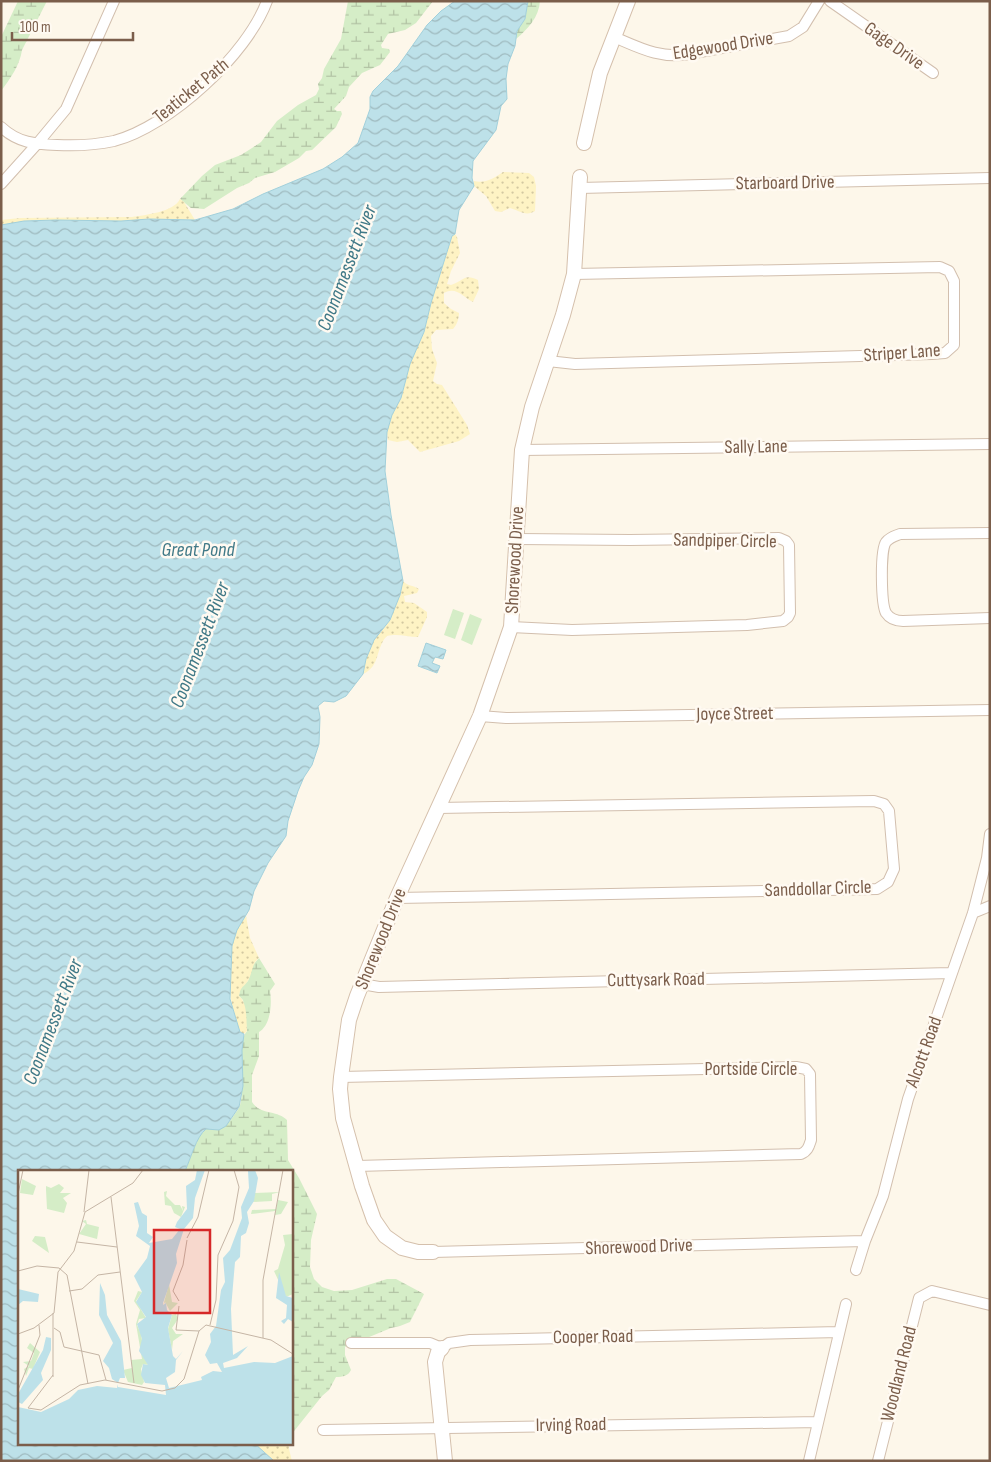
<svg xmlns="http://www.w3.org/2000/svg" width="991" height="1462" font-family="'Sofia Sans Condensed',sans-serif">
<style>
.wetland{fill:url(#wetland-marsh)}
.sand{fill:url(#sand-dots)}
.pitch{fill:#d5edc7}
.water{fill:url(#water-waves);stroke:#a2d0db}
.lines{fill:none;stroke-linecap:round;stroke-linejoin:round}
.street-casing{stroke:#d2bfae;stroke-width:12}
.secondary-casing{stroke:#d5c0ac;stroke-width:16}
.street{stroke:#fff;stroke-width:10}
.secondary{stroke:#fff;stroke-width:14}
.labels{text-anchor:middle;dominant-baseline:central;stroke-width:5;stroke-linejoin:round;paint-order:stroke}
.street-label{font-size:19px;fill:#7b5e4b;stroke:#fffaf2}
.water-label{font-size:20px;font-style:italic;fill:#407987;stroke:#fffaf2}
.inset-river{fill:none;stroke:#bde1e9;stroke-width:2.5}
.inset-road{fill:none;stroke:#c5b5a5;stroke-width:1}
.view{fill:#d62828;fill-opacity:0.15;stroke:#d62828;stroke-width:2.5}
.inset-edge{fill:none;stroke:#7b5e4b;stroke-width:2.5}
</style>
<defs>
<pattern id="wetland-marsh" width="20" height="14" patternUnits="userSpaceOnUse" patternTransform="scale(1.25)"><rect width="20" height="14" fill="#d5edc7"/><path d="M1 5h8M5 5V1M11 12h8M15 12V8" fill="none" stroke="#b2c3a4"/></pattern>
<pattern id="sand-dots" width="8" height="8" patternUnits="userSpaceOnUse" patternTransform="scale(1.25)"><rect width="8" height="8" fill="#fef3c4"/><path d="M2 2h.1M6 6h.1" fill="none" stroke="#d3c8a1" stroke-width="1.8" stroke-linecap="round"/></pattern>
<pattern id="water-waves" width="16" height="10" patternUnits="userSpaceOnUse" patternTransform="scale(1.25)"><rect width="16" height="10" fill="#bde1e9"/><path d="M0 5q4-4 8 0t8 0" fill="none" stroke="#9fbabf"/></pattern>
</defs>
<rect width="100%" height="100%" fill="#fdf7ea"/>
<path class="wetland" d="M18,1H47L22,50C20,65 10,79 1,91V37Z
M348,1H433L416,23L405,30L388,34L381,45L382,48L389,49L390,52L380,65L362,73L349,87L346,96L334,109L337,111H341L342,114L336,127L312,150L306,151L299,158L275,172L255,178L249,183L237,188L204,209L191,208L180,199L202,176L215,165L241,155L252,148L261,142L277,121L298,105L316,95L319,89L318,84L322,78L324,69L341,39Z
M528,1H540C539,17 528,29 516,39L517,31L525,19Z
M259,958L275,984L270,991C272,1003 271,1025 259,1032V1056L252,1075V1102C260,1115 278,1110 287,1120L288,1160L299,1178L317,1214L311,1240L310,1267L314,1279L322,1287L334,1291L352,1290L387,1279H396L424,1294L410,1322L400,1326L391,1328L345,1347V1355L351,1370C348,1376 343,1377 336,1377L329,1390L322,1396L291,1435V1171H185C191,1158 196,1137 206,1128C219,1131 225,1128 232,1118C234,1115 237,1111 239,1108C247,1089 235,1045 247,1031L243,1000L239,996L240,988L248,981L253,965Z"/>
<path class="sand" d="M503,172L529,173L534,177L536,186L535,211C526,217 518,210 510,208L501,212L495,211L486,196L474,186V181C484,184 495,178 503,172Z
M180,199L184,202L195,220L149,219L121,221L56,220L24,221L1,225V220L20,218L132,217C145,215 174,212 180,199Z
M455,234L457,237L460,253L451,271L447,284L451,285C464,281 464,273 478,280L479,289L473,302C463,297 456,286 444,293V303L451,309L459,313C459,318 457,325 453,329L436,330L431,336L432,349L437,363L433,381L437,384L442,385L467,425L470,434L459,441L420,452L408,440L397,442L388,440L387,432L392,415L401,398L410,364L424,332L431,303L452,236Z
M403,581C407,586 413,585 419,589L417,593L404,596L405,602L414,603L427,612V617L418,637C407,637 398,633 387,636C375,648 381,666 363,674L366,659L374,640L390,620L400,595Z
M246,916L250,938L259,958C251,964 253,974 247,982C242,989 241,986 239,996C248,1004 246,1020 247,1031L244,1034L240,1032C226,997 224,951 243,917Z
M254,1443H289V1449L292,1461H274Z"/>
<path class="pitch" d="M453,609L464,613L455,639L444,635Z
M470,614L482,619L472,645L461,640Z"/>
<path class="water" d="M455,1H528L525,19L517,31L515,46L508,64L506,79L507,99L501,106L496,130L473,161L472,178L474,186L459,210L455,234L452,236L431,303L424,332L410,364L401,398L392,415L387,432L385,471L391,515L403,581L400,595L390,620L374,640L366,659L363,674L346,696L334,702L324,701L318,706L320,717L319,744L312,765L304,777L298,791L288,821L286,836L268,863L254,891L249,910L237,930L232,946L230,999L240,1032L244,1034L242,1050L243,1086L239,1107L226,1126L219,1130L206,1129C196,1137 191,1158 185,1171H19V1443H254L274,1461H1V225L24,221L56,220L121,221L149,219L195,220L233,209L263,194L323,169L342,157L358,143L370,109V97L373,91L398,66L427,25L441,11Z
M426,643L446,650L443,659L435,657L432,663L440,666L437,673L418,666Z"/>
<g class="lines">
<defs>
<path id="street" d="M830,1L933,73
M614,37C640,48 660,59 689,54L789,36L803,27L819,1
M1,127C18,143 35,144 57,145C76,146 95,145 114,141C170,126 247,55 267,1
M1,184L37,144L66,109L114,1
M580,188L990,178
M548,361L575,364L932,354L945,353L954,345V281L949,271L940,267L574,274
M522,450L990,444
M990,533L900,534C895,536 890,537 886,542C880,550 881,604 886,613C890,619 897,621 903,621L990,618
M511,627L572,630L747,625L783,621L788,617L790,613L789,545L786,541L779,538L630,540L518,539
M480,716L506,718L990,710
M397,898L877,889L888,882L894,869L889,811L884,804L874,801L438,808
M973,913L990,906
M362,984L379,987L951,973
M341,1077L796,1067L806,1069L810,1074L811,1140C809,1146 808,1151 801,1154L357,1166
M433,1252L865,1241
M856,1270L865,1241L883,1196L908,1099L973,913L987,858L990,834
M351,1343H430L442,1348L449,1343L470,1340L839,1332
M323,1430L818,1422
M809,1461L846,1304
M878,1461L919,1298L932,1291L990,1305"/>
<path id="secondary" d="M584,143L600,73L628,1
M433,1252H418L402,1248L385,1236L374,1220L362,1186L343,1118L340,1089L341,1077L349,1020L357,996L397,898L480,716L511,627L522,450L532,407L563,315L574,274L580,177
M442,1348L438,1352L435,1362L445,1461"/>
</defs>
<use href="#street" class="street-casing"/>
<use href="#secondary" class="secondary-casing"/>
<use href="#street" class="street"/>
<use href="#secondary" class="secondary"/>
</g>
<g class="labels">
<g class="street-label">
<text transform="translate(723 46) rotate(-9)">Edgewood Drive</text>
<text transform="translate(894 46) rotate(35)">Gage Drive</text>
<text transform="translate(191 91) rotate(-39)">Teaticket Path</text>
<text transform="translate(785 183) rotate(-1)">Starboard Drive</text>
<text transform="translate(902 353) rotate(-4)">Striper Lane</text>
<text transform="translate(756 447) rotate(-1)">Sally Lane</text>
<text transform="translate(725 541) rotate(1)">Sandpiper Circle</text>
<text transform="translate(515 560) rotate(-87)">Shorewood Drive</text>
<text transform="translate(735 714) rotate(-1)">Joyce Street</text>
<text transform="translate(818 889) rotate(-2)">Sanddollar Circle</text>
<text transform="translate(381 939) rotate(-68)">Shorewood Drive</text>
<text transform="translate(656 980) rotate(-1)">Cuttysark Road</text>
<text transform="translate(924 1052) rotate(-70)">Alcott Road</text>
<text x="751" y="1069">Portside Circle</text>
<text transform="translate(639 1247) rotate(-2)">Shorewood Drive</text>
<text transform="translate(593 1337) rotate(-1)">Cooper Road</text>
<text transform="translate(899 1374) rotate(-76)">Woodland Road</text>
<text transform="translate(571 1425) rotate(-1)">Irving Road</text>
</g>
<g class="water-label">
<text transform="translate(347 268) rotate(-69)">Coonamessett River</text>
<text x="198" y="550">Great Pond</text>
<text transform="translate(200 645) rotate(-69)">Coonamessett River</text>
<text transform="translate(53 1022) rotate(-69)">Coonamessett River</text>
</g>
</g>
<g transform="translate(18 1170)">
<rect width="275" height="275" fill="#fdf7ea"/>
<path d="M4,9L18,16L15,25L2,23ZM41,14L46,18L42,23H53L45,28L49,33L46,43L29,39L28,20L22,18L28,20V16L33,18ZM262,22L254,24V31L235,32L237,23ZM260,30L270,32L263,44L257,45V41L233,44L234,40L258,39ZM68,50L69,54L81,57L79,69L61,64L68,54L64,51ZM275,64V124L268,127L256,101L260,99L267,75L265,65ZM17,66L27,67L31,83L14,71ZM120,121L124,122L118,131L128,148L121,149L119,155L123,164L127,189L131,195L125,194L123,199L126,212L124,215L110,212L105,200L114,198L113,190L124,189L118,154L122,140L116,131ZM12,173L22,182L15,199L11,198L8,206L6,199L11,196L5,192L13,191L16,183L9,178Z" fill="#d5edc7"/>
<path d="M149,21L148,26L157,35H162L165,41L164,36L167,37L163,47L156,43L153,36L147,35L146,22Z" fill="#d5edc7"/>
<path d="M151,114L154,132L160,133L152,141L147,132L145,136ZM158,144L160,149L154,158L158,164H165L155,171L154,180L150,159L154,145Z" fill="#d5edc7"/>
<path d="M179,0H187L177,28L175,48L166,59L158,84L159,93L145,133V135L148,133L149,140L154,145L150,158L155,186L158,189L165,181L158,190L157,202L148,208L151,218L184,210L183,207L195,201L204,202L199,193L192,194L187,185L193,172L192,164L198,156L203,120L207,112L205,88L212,80L224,48L223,37L231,18L230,1L237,0L240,8L236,31L229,42L231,53L228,63L223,66L222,87L217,92L213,139L215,185L230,176L219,188L205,193L206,198L236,192L257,193L275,186V275H0V237L23,242L51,229L60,220L79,216L99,218L100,214V217L148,225L147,215L127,213L123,205L125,194L130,195L121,181L124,169L119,154L128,147L118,132L124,122L116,106L129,88L132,76L118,66L121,56L116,33L120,32L124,43L129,46V63L135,67L131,73L154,69L162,59L157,57L159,52L169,39L168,16L177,10ZM261,102L268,126L275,128V152L270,149L266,154L263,151L268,148L269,135L258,128ZM82,113L87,125L89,145L103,171L107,208H102L100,213L94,209L91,198L85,191L95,173L81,145ZM0,119L21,124L20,132L5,131L0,135ZM28,167L33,168V180L23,203L25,210L4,234L0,232V224L25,180Z" fill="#bde1e9"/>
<path class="inset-river" d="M0,229L11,219L32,177"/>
<path class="inset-road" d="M0,24L5,0M93,27L116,213M66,42L71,0M169,68L180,47L191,0M59,72L99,77M41,98L49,105L70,214M0,101L19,96L41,98M51,121L64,119L80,105L102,102M161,131L155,121L165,95L169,70M161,136L158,160L181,161M192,155L198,130L200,85L215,51L221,17L216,0M36,158L42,162L46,177L81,185L88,210M0,164L16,158L36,143L40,102L56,81L67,42L115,13L125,0M245,168V110L265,0M35,205L10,238L23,240L62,215L87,210L144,221L157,218L166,209L181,161L188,155L253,170L275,184M35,207V143M0,220L22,165L21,155"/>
<path class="view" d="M136,60H192V143H136Z"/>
<rect width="275" height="275" class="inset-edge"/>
</g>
<rect width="991" height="1462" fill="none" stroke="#7b5e4b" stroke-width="5"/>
<path d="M12 32v8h121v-8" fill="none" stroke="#7b5e4b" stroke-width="2.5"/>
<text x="20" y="32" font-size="15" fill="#7b5e4b" stroke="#fffaf2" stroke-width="4" paint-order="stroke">100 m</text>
</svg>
